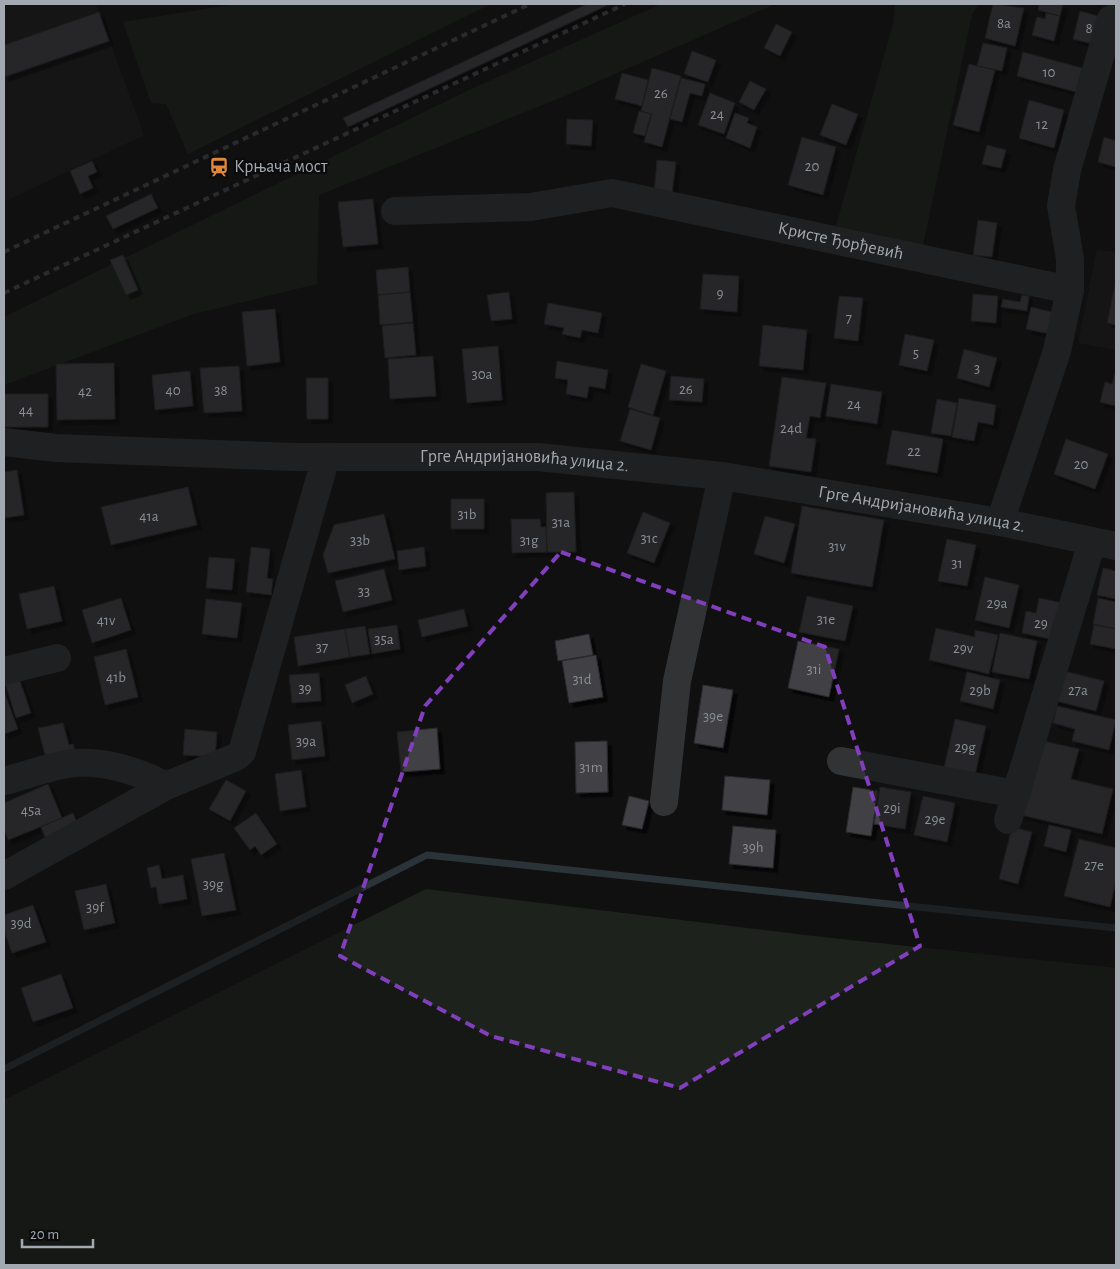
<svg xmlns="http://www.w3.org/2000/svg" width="1120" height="1269" font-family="'Alegreya Sans',sans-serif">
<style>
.built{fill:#1c1c1e}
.green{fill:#1d231c}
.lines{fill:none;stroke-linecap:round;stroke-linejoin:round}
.stream{stroke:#2a3438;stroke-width:7}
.building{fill:#3f4044;stroke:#2a2a2d;filter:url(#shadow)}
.minor{stroke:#313335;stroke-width:28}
.rail{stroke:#484b4e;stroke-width:4;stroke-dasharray:6 5;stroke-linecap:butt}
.marked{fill:none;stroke:#813fbd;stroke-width:4;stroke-dasharray:10 6;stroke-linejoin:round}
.labels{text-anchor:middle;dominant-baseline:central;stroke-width:4.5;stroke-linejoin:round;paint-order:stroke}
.number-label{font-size:15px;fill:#898f95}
.poi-label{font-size:18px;fill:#a2a9b0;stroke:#0b0b0c;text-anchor:start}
.street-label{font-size:18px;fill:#a2a9b0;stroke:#0b0b0c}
</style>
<defs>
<filter id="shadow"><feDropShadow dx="4.5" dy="4.5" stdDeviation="0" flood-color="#0009"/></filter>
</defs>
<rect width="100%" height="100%" fill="#101011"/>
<path class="built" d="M4,4H96L144,135L4,202Z
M1097,250L1116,252V350L1078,343Z"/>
<path class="green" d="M236,4H491L188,154L166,104L151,103L123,22Z
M661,4H775L567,95L319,195L317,284L194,314L4,385V317L469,90Z
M895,4H979L972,14L923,245L836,226L893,24Z
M426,889L822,937L1116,968V1265H4V1100Z"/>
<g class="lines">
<path class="stream" d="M4,1069L427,855L1116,928"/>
</g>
<path class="building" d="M587,4H610L348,127L343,118Z
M993,4L1024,8L1015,46L985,38Z
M1039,4H1063L1060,16L1038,10Z
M1080,11L1105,18L1097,45L1073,39Z
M99,12L109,41L4,77V45Z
M1046,13L1060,16L1054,41L1032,35L1037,17L1045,19Z
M776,24L792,32L780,56L764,48Z
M983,43L1007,48L1002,71L977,66Z
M692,51L716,60L708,82L684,74Z
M1023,52L1082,68L1076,92L1017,76Z
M969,64L995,70L979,132L953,125Z
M652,68L681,76L662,147L644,142L652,114L641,111Z
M622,73L648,80L642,106L615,99Z
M681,78L705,84L702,96L690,93L682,122L670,119Z
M750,81L766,89L754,110L739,102Z
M710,93L735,103L724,134L698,125Z
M1029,100L1064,110L1054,148L1019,138Z
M832,104L858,114L846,145L820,135Z
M639,111L651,114L645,136L633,133Z
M735,113L749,118L747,123L757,127L750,148L726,138Z
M567,119L593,120L591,146L566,144Z
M802,137L836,147L823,195L788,185Z
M1104,137L1116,141V167L1098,162Z
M987,145L1006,150L1001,168L982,164Z
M657,160L676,162L672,194L654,192Z
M92,161L97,172L88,176L93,188L80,194L70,171Z
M151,194L158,208L113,229L106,216Z
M373,199L378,244L343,247L338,202Z
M978,220L997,223L992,257L973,255Z
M123,255L138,290L126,295L110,260Z
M408,267L410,292L378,295L376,270Z
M703,274L739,276L737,312L700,309Z
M1116,280V325L1107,323Z
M410,292L413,322L380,325L378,295Z
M509,292L512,319L491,321L487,295Z
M973,294L998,296L996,323L971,321Z
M1022,295L1029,296L1027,311L1001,307L1003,299L1020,302Z
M839,296L863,298L858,341L834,338Z
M548,303L602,313L598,333L582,330L580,338L562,334L564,328L544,324Z
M1031,307L1055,313L1050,334L1026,329Z
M275,309L280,362L247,366L242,312Z
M413,323L416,355L385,358L382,326Z
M763,325L807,330L803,370L759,366Z
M905,334L934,340L927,371L899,365Z
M498,346L502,400L467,403L462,349Z
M964,349L997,358L989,387L957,378Z
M433,356L436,396L390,399L388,359Z
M557,361L608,370L605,389L589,386L587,398L566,394L568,380L555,378Z
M114,363L115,419L57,420L56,364Z
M641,364L666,371L653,415L628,407Z
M239,366L242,411L204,413L200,368Z
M190,371L193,406L155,410L152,375Z
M1115,373H1116V406L1100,402L1105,382L1112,384Z
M671,376L704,379L702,402L669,400Z
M782,377L826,383L820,418L810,416L806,438L816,439L811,472L769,466Z
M306,378H328V419H307Z
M831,384L882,392L877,424L826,416Z
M4,394H48V427H4Z
M959,398L996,405L993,425L978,422L974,441L952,437Z
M937,399L957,403L951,436L931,433Z
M630,409L660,418L651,450L620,441Z
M892,430L943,439L937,473L886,464Z
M1066,439L1108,454L1095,489L1054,474Z
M17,470L24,515L4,518V472Z
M188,487L197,525L111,545L101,507Z
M574,492L576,552H547L546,493Z
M451,499H484V529H451Z
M802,506L884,520L872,587L791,573Z
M643,512L670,523L654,563L627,553Z
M384,514L395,559L328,573L323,555L334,525Z
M765,516L795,524L784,563L754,554Z
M511,519H540L541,527H546L547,552L512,553Z
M947,539L976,545L967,586L938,581Z
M251,547L270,549L267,578L273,579L271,595L246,592Z
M424,547L426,566L399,570L397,551Z
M209,557L235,559L232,590L206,588Z
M1103,568L1116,571V599L1097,595Z
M384,569L392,600L343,612L335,581Z
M985,577L1019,585L1009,628L975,620Z
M54,586L62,621L27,629L19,594Z
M807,596L853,606L845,641L799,632Z
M121,598L131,630L92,643L82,610Z
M1039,598L1063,603L1055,640L1022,633L1026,611L1036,613Z
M1098,598L1116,602V629L1093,624Z
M206,599L242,603L237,638L202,634Z
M464,609L468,626L422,637L418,620Z
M397,625L400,649L372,654L368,629Z
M1094,625L1116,629V649L1090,644Z
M365,626L370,654L350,657L345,629Z
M936,628L975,637V630L998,635L989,674L929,660Z
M345,629L350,657L298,666L294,637Z
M1000,633L1037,641L1029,679L992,672Z
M589,634L593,655L558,661L555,641Z
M798,641L839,649L829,697L788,688Z
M126,649L138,697L105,705L94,657Z
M596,655L603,697L569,703L562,661Z
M1060,670L1104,681L1096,711L1052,700Z
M967,672L1000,680L993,709L960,701Z
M319,673L321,701L292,703L289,675Z
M366,676L373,694L352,703L345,685Z
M19,678L31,713L16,718L5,683Z
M703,685L733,690L723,748L694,743Z
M4,691L18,729L4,734Z
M1057,706L1116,720L1109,750L1072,741L1075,729L1053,723Z
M955,719L986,726L975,775L944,768Z
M321,721L325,756L292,760L288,725Z
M63,723L69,745L73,744L76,756L47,763L38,728Z
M437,728L440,769L401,772L397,732Z
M185,729L217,732L215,757L183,755Z
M1039,740L1079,749L1071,779L1113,789L1102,834L1021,815Z
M607,741L608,792L576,793L575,742Z
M301,770L306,807L280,811L275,774Z
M725,776L770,780L767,815L722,810Z
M226,780L246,791L230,821L209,809Z
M48,784L62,818L8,840L4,829V803Z
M853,787L878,791L871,836L846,832Z
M880,787L911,792L905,829L874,824Z
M629,796L649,801L642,829L622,825Z
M923,796L955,803L947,842L914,835Z
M73,813L81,833L49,847L41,827Z
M256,813L277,844L261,855L255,846L250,850L234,828Z
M1049,825L1071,830L1066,852L1044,846Z
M733,826L776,830L773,868L729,864Z
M1012,827L1032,832L1018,884L999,879Z
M1079,839L1116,848V881L1110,907L1064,896Z
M224,853L236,910L202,916L191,859Z
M159,865L162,879L183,875L187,899L159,904L156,887L151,888L147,868Z
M106,884L115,923L84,930L75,891Z
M33,905L46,942L12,953L4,931V915Z
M61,974L73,1008L33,1022L21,988Z"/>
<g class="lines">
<g class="minor">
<path id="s1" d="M395,211L531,207L612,193L1070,290"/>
<path id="s2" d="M4,442L56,448L295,457H538L722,476L1000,522L1116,546"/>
<path d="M1000,522L1057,351L1070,290V259L1061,206L1067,170L1111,19"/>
<path d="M4,671L57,658"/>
<path d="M841,761L1016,794"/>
<path d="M4,781C24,776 56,764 76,763C106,761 141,772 166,786"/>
<path d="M664,802L677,681L722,476"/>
<path d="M1008,820L1092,542"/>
<path d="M4,876L166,786L236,757L242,752L326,457"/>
</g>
<path class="rail" d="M4,252L530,4
M4,293L625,4"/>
</g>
<path d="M0 0H1120V1269H0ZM561,552L825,647L920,946L680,1088L491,1036L340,956L425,706Z" fill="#101011" fill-opacity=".55" fill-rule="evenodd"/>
<path class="marked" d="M561,552L825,647L920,946L680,1088L491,1036L340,956L425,706Z"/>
<defs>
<symbol id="station-bare" viewBox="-9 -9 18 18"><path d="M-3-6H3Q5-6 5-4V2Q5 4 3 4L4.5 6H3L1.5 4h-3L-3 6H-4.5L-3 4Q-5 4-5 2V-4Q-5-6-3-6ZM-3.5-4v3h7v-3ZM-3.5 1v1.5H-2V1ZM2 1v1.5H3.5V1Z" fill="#df873a" stroke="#0b0b0c" stroke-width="2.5" paint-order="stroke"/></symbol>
</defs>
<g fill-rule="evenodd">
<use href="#station-bare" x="205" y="153" width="28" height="28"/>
</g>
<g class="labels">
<g class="number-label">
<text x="1004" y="23">8a</text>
<text x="1089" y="28">8</text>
<text x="1049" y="72">10</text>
<text x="661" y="93">26</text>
<text x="717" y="114">24</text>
<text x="1042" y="124">12</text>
<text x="812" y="166">20</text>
<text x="720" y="293">9</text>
<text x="849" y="318">7</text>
<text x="916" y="353">5</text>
<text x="977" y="368">3</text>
<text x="482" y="374">30a</text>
<text x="686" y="389">26</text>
<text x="173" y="390">40</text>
<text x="221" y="390">38</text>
<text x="85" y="391">42</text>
<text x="854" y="404">24</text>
<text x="26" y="410">44</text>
<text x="791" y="428">24d</text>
<text x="914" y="451">22</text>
<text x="1081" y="464">20</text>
<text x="467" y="514">31b</text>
<text x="149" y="516">41a</text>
<text x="561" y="522">31a</text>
<text x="649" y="538">31c</text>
<text x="360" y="540">33b</text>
<text x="529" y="540">31g</text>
<text x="837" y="546">31v</text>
<text x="957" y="563">31</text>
<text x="364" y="591">33</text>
<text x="997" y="603">29a</text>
<text x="826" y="619">31e</text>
<text x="106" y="620">41v</text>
<text x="1041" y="623">29</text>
<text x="384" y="639">35a</text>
<text x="322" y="647">37</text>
<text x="963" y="648">29v</text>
<text x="814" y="669">31i</text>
<text x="116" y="677">41b</text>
<text x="582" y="679">31d</text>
<text x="305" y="688">39</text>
<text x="980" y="690">29b</text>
<text x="1078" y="690">27a</text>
<text x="713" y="716">39e</text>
<text x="306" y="741">39a</text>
<text x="965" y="747">29g</text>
<text x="591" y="767">31m</text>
<text x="892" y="808">29i</text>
<text x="31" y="810">45a</text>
<text x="935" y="819">29e</text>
<text x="753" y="847">39h</text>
<text x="1094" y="865">27e</text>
<text x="213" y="884">39g</text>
<text x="95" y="907">39f</text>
<text x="21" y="923">39d</text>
</g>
<g class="poi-label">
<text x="234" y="167">Крњача мост</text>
</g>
<g class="street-label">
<text stroke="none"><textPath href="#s1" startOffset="452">Кристе Ђорђевић</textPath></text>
<text stroke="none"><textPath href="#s2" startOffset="521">Грге Андријановића улица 2.</textPath></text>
<text stroke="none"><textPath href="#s2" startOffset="922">Грге Андријановића улица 2.</textPath></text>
</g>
</g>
<rect width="1120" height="1269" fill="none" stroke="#a2a9b0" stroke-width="10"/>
<path d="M22 1239v8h71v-8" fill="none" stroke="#a2a9b0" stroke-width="2.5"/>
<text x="30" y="1239" font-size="15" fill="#a2a9b0" stroke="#0b0b0c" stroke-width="4" paint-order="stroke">20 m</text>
</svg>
